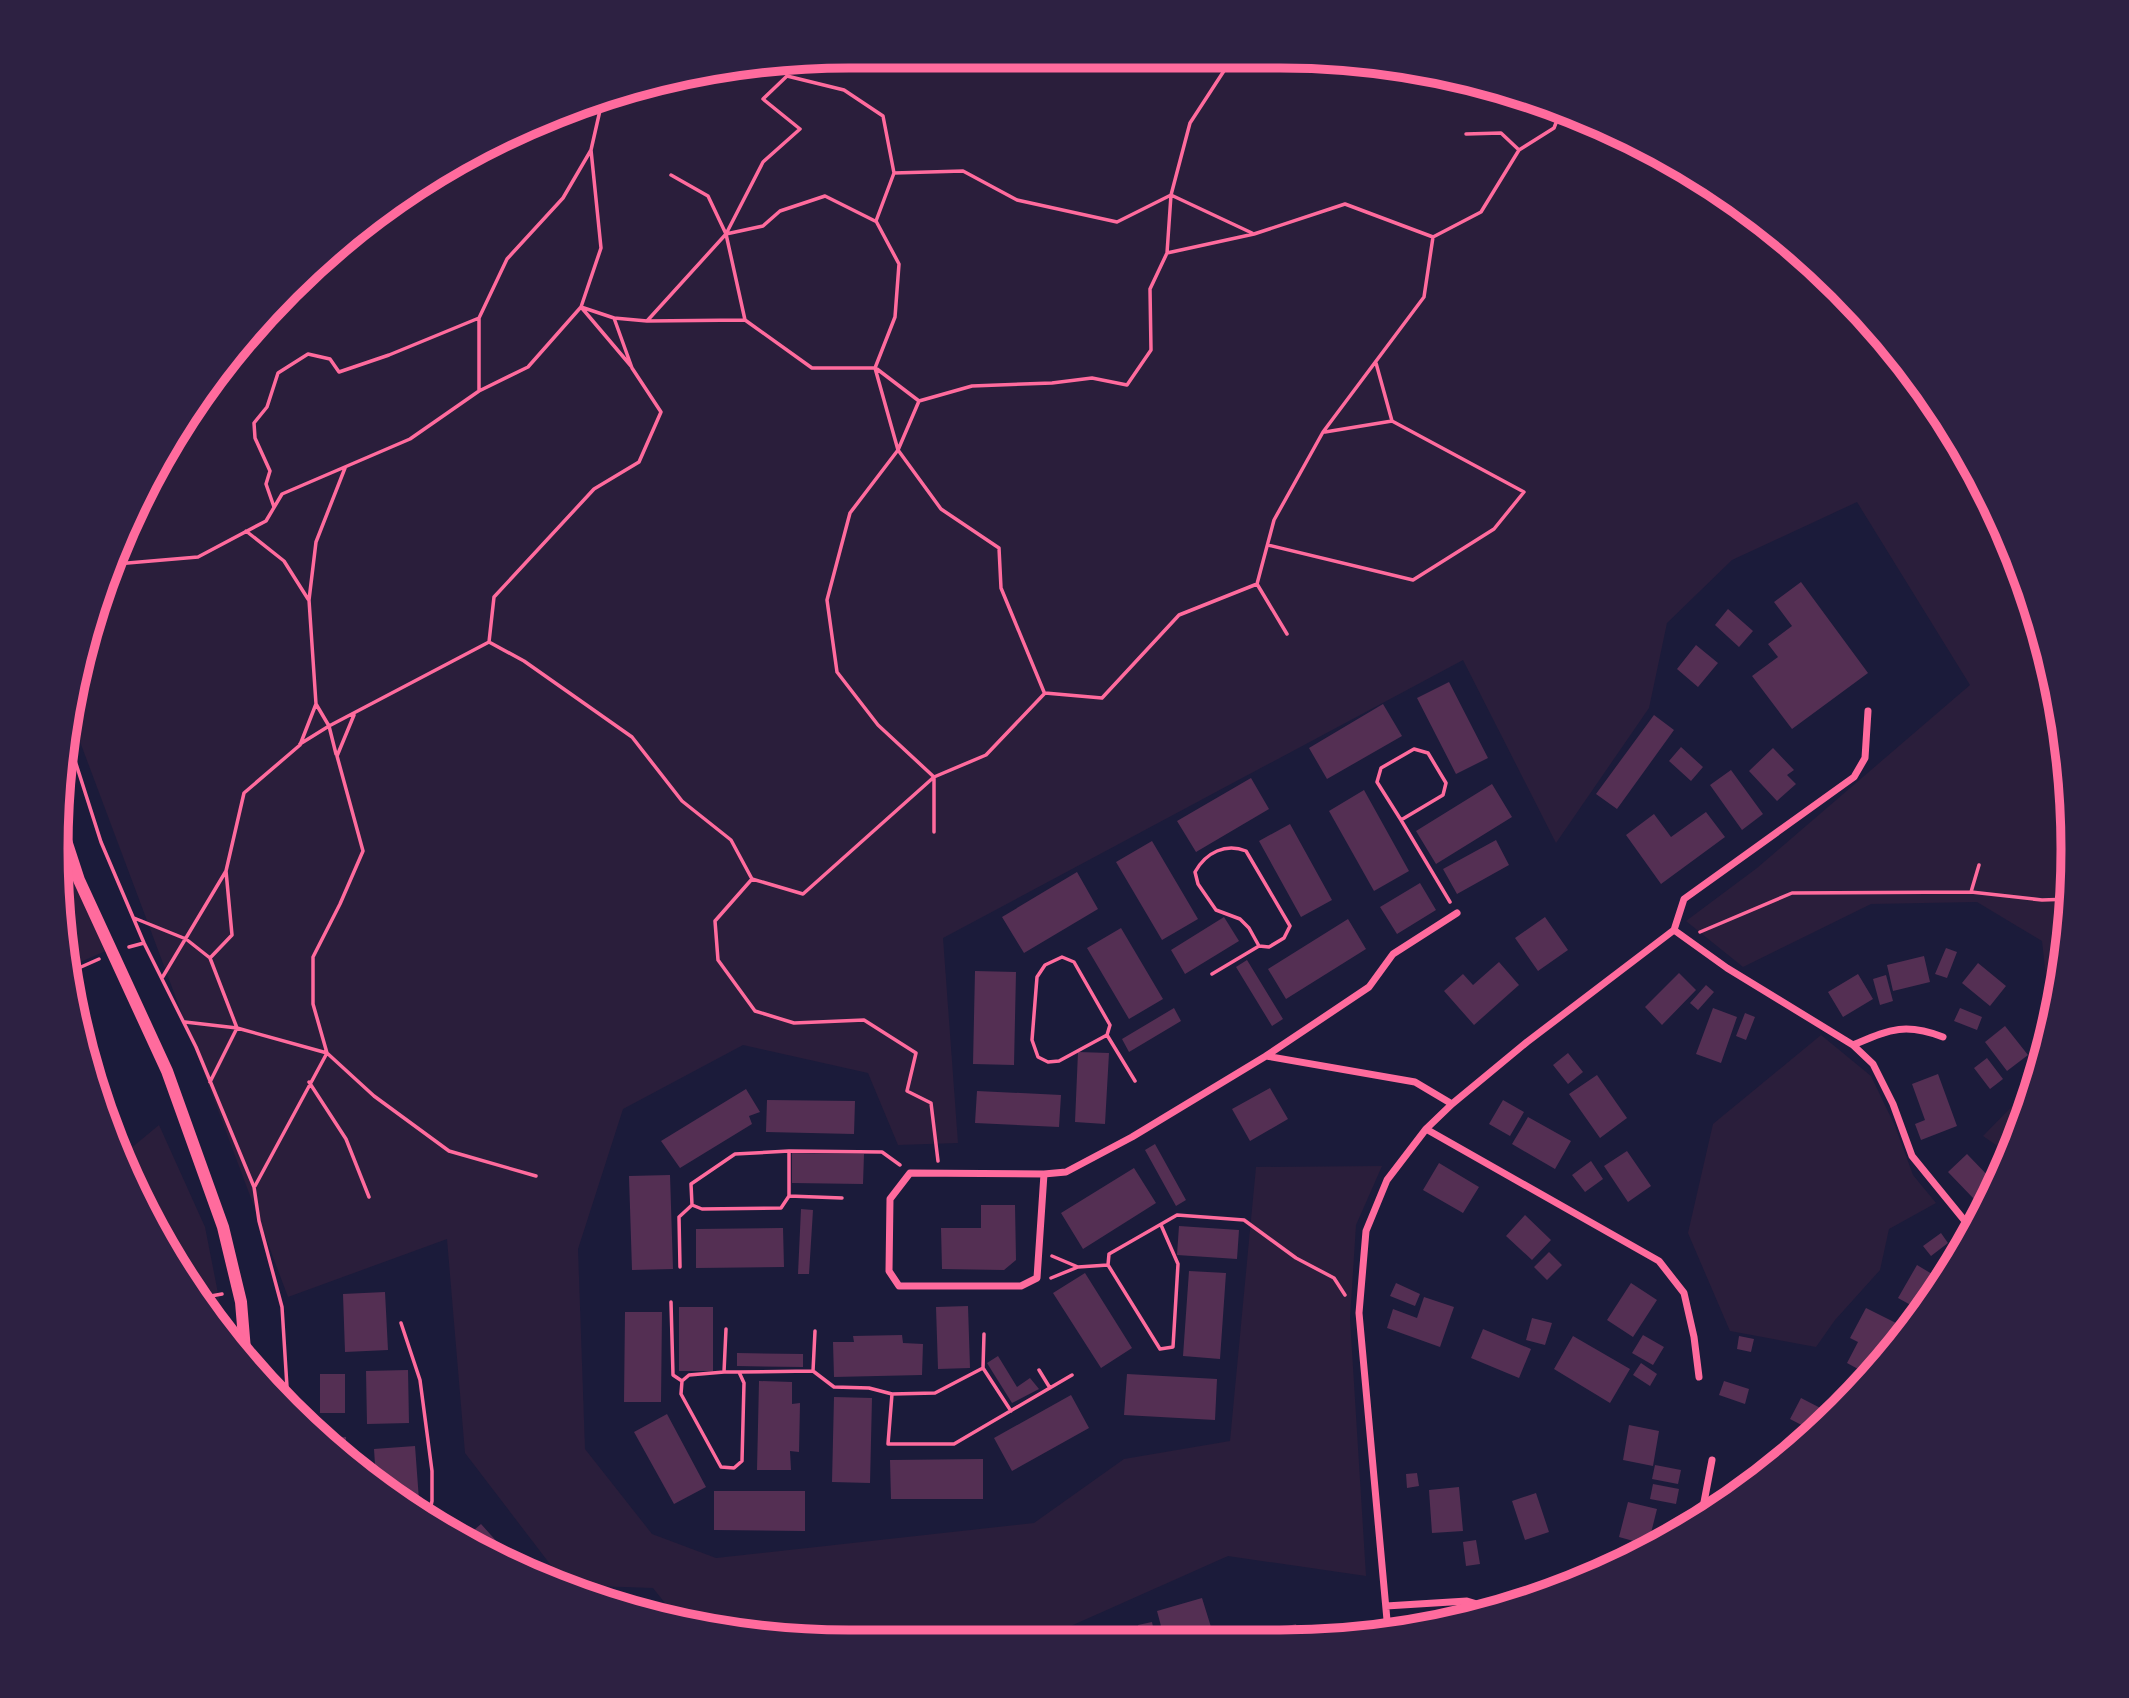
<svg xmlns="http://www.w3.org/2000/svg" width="2129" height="1698" font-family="Mulish,sans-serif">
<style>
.green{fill:#2a1e3b}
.building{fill:#542f53}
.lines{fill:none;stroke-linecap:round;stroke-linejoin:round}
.path{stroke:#ff6b9d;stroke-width:3.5}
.minor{stroke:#ff6b9d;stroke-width:7}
.tertiary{stroke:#ff6b9d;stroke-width:12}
.rim{fill:none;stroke:#ff6b9d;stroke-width:9}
</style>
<rect width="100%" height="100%" fill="#1b1b3a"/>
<path class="green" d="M849,56L1331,58L1535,98L1677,162L1803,253L1876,326L1967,453L2031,594L2066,746L2071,901L2051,1022L2042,941L1977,902L1871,904L1743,967L1686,921L1757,868L1970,685L1857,502L1732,560L1667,623L1649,708L1556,843L1463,660L943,938L958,1143L898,1145L868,1073L743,1045L623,1109L578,1249L585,1449L652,1534L716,1558L1034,1523L1124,1459L1230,1441L1256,1167L1382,1166L1356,1225L1350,1319L1366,1576L1228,1556L1037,1641L849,1642L695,1627L681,1623L653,1588L566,1585L465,1453L447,1239L288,1297L73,723L83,643L162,452L289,288L453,162L644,83Z
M58,833L108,950L71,966L56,849Z
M1821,1035L1871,1076L1895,1126L1913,1175L1936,1203L1889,1229L1880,1270L1835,1320L1816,1347L1730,1331L1688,1233L1713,1124Z
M2035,1083L2009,1154L1983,1136Z
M159,1125L205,1227L226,1334L162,1245L124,1154Z"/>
<path class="building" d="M1801,582L1868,673L1792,729L1752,676L1778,657L1768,644L1792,626L1774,602Z
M1728,609L1753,631L1739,647L1715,625Z
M1696,645L1718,663L1698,687L1677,669Z
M1449,682L1488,758L1456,774L1417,698Z
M1383,704L1402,736L1327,779L1309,748Z
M1654,715L1674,730L1617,809L1596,794Z
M1681,747L1703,767L1691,781L1669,761Z
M1773,748L1794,770L1787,775L1796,784L1777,801L1749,771Z
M1731,770L1763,814L1742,830L1710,785Z
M1251,778L1269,809L1196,852L1177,821Z
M1492,784L1512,817L1436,864L1416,831Z
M1364,790L1409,871L1374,891L1329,811Z
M1706,812L1725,837L1661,884L1626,835L1654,814L1671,837Z
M1290,824L1332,900L1301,917L1259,841Z
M1496,840L1509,865L1457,894L1443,869Z
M1152,841L1198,919L1162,940L1116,862Z
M1077,872L1098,909L1024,953L1002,917Z
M1420,883L1436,910L1397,934L1380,907Z
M1224,917L1239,941L1185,974L1171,950Z
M1545,917L1568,950L1538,971L1515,938Z
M1348,919L1366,949L1286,999L1268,969Z
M1121,928L1163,999L1129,1019L1087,948Z
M1946,948L1957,952L1947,978L1935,974Z
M1924,956L1930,982L1893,991L1887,965Z
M1247,960L1283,1019L1272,1026L1236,967Z
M1499,962L1519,985L1474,1025L1444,991L1463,974L1473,985Z
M1978,963L2006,986L1990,1006L1962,983Z
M975,971L1016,972L1014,1065L973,1064Z
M1679,973L1696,990L1662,1025L1645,1007Z
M1858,974L1873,999L1843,1017L1828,992Z
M1886,975L1893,1001L1880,1005L1873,979Z
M1706,985L1714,992L1698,1010L1690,1003Z
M1174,1008L1181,1021L1129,1052L1122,1039Z
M1713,1008L1737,1017L1721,1063L1696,1054Z
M1960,1008L1982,1017L1977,1030L1954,1021Z
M1745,1013L1755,1017L1746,1040L1736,1036Z
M2005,1026L2028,1055L2007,1071L1985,1042Z
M1078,1052L1109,1053L1105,1124L1075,1122Z
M1568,1053L1583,1072L1568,1084L1553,1065Z
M1987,1058L2003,1079L1990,1089L1974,1068Z
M1938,1074L1957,1126L1921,1140L1915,1124L1925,1120L1912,1084Z
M1597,1075L1627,1118L1600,1138L1569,1094Z
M1270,1088L1288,1119L1250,1141L1232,1109Z
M746,1089L760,1112L749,1116L752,1124L680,1168L661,1141Z
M977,1091L1061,1095L1059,1127L975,1123Z
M767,1100L855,1101L854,1134L766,1132Z
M1503,1100L1524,1112L1510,1136L1489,1124Z
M1528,1117L1571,1141L1555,1169L1512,1144Z
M1155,1144L1186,1200L1176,1206L1145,1150Z
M1627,1151L1651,1186L1628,1202L1604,1166Z
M792,1153L864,1154L863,1184L792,1183Z
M1967,1154L1993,1181L1974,1199L1948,1172Z
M1591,1161L1603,1179L1585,1192L1572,1175Z
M1439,1163L1479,1187L1463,1213L1423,1190Z
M1134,1168L1156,1203L1083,1249L1061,1213Z
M670,1175L673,1269L632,1270L629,1176Z
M1997,1185L1991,1200L1987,1206L1981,1195Z
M981,1205H1015L1016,1260L1004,1270L942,1269L941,1228H981Z
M801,1209L813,1210L809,1274H798Z
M1525,1215L1551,1240L1532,1260L1506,1236Z
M1179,1226L1239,1230L1237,1259L1177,1255Z
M783,1228L784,1267L696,1268V1229Z
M1941,1233L1948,1243L1931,1256L1923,1246Z
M1549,1252L1562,1265L1547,1280L1534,1267Z
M1917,1265L1937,1277L1918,1309L1898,1298Z
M1189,1271L1226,1273L1220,1359L1183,1356Z
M1085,1273L1132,1348L1101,1368L1053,1293Z
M1396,1283L1420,1294L1415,1306L1390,1296Z
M1631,1283L1657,1300L1633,1337L1607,1320Z
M385,1292L388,1350L345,1352L343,1294Z
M1424,1297L1454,1307L1440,1347L1387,1328L1393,1309L1417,1318Z
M968,1306L970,1368L938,1369L936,1307Z
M679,1307H713V1371H679Z
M1866,1308L1896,1323L1869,1375L1847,1363L1858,1342L1850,1338Z
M625,1312H662L661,1402H624Z
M1532,1318L1552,1323L1545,1345L1526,1340Z
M1483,1329L1531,1349L1519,1378L1471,1358Z
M902,1335L903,1343L923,1344L922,1375L834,1377L833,1342H854L853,1336Z
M1643,1335L1664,1347L1653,1365L1632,1353Z
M1573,1336L1630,1369L1610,1403L1554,1369Z
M1739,1336L1754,1339L1751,1352L1737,1349Z
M737,1353L803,1354V1367L737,1366Z
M998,1356L1017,1387L1030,1378L1039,1389L1012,1403L987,1363Z
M1641,1363L1657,1374L1650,1386L1633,1375Z
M408,1370L409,1423L367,1424L366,1371Z
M320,1374H345V1413H320Z
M1127,1374L1217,1379L1215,1420L1124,1415Z
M759,1381L792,1382V1404L800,1403L799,1452L790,1451L791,1470H757Z
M1724,1381L1749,1389L1745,1404L1719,1395Z
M1071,1395L1089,1428L1012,1471L994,1438Z
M834,1397L872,1398L870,1483L832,1482Z
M1801,1398L1832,1414L1815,1432L1790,1419Z
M667,1414L706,1487L674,1504L634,1432Z
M1629,1425L1659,1431L1653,1466L1623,1460Z
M346,1437V1454L328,1438Z
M415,1446L419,1500L400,1501L376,1480L374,1449Z
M983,1459V1499H891L890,1460Z
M1655,1465L1681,1470L1678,1484L1652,1479Z
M1417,1473L1419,1486L1407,1488L1406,1474Z
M1653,1484L1679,1489L1676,1504L1650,1499Z
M1459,1487L1463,1531L1432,1533L1429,1490Z
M714,1491H805V1531L714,1530Z
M1536,1493L1549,1532L1525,1540L1512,1501Z
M1628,1502L1657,1509L1648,1545L1619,1537Z
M481,1524L508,1554L503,1559L465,1538Z
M1476,1540L1480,1564L1466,1566L1463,1542Z
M1202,1598L1211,1627L1165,1641L1157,1611Z
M1152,1622L1156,1641H1141L1138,1625Z
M1296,1624L1300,1640H1269L1267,1631Z
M1335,1632L1337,1640H1303V1639Z"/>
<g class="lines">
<path class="path" d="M1233,57L1190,123L1171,195L1252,233
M601,106L591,150L601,248L581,307L614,318
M1466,134L1501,133L1519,150
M671,175L708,196L726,234L763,162L800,129L763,99L787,76L844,90L883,116L894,173L963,171L1017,200L1117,222L1171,195L1167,253
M726,234L745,320L812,368H875L895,317L899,264L876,221L894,173
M745,320L647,321L726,234L763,226L780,211L825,196L875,221
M1376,363L1392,421
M875,368L898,450L850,513L827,600L837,672L878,725L934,777V832
M877,369L919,401L898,450L941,509L999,548L1001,588L1044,692
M479,391L528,367L581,307L631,366
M919,401L972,386L1052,383L1092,378L1127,385L1151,350L1150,289L1167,253L1254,234L1345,204L1433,237
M345,468L316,542L309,600L316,704L329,726L489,642
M274,507L266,484L270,471L255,438L254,423L267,407L278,373L308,354L330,359L339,372L389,355L479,318
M246,531L284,561L308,599
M1268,545L1413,580L1494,529L1524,492L1392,421L1325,432
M116,564L198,557L266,521L282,494L410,439L479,391V318L507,259L563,198L591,150
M1257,584L1287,634
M489,642L524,661L632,737L682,801L731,840L752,879L803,894L934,777L986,755L1045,693L1102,698L1179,615L1257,584L1274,520L1323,432L1424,297L1433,237L1481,212L1519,150L1554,128L1561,110
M489,642L494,597L594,489L639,462L661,412L632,368L614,318L647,321
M300,744L329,726L336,754
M70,745L101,842L144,943L196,1047L254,1187L259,1221L282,1307L288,1403
M1401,820L1377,782L1381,768L1414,749L1428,753L1446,783L1443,795L1401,820L1450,902
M752,879L715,921L718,960L755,1011L794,1023L864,1020L916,1053L907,1091L931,1103L938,1161
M1971,892L1979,865
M134,918L186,939L210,958L237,1028L210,1082
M1700,932L1792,893L1971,892L2042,900L2071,899
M129,947L144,943
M210,958L232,935L226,871
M72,971L99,959
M1212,974L1259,946L1269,947L1284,938L1290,926L1246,851C1226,843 1206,852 1195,872L1198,884L1216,910L1240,919L1249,928L1259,946
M162,978L226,871L244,793L300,745L316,704
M185,1022L237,1028L327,1053L374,1096L449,1151L536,1176
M1107,1035L1059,1061L1048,1062L1038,1057L1032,1040L1037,977L1045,965L1062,957L1074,962L1110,1025L1107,1035L1135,1081
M309,1082L346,1139L369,1197
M789,1151L882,1152L900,1165
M255,1186L327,1053L313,1004V957L340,904L363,851L337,756L354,715
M789,1196V1151L735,1154L691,1184L692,1205L702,1209L781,1208L789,1196L842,1198
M1161,1225L1178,1264L1173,1347L1160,1349L1108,1265L1109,1254L1177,1215L1244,1220L1296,1258L1334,1278L1345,1295
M1052,1256L1078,1267L1108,1265
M680,1267L679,1217L692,1205
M1051,1278L1078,1267
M200,1298L222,1294
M671,1302L673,1375L682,1381
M401,1323L420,1380L432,1471V1501L428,1519
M815,1331L813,1371L834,1387L869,1388L892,1394
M984,1334L983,1368L935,1393L892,1394L888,1444H954L1072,1375
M983,1368L1011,1411
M1039,1370L1050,1388
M724,1372L689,1375L682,1381L681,1394L721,1467L734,1468L742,1461L744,1383L739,1372H724L726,1329
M739,1372L813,1371"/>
<path class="minor" d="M1674,930L1727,968L1853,1045L1873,1064L1893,1104L1912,1156L1969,1226L1971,1233
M1853,1045C1889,1030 1904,1022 1943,1037
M1266,1056L1369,987L1393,954L1457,913
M1426,1129L1659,1261L1684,1293L1694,1337L1699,1377
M1044,1174L1037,1278L1021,1286H899L889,1271L890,1199L910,1173L1044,1174L1066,1172L1132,1137L1266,1056L1415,1082L1452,1104
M1701,1518L1712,1460
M1386,1606L1467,1601L1497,1610
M1388,1631L1359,1313L1366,1231L1387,1180L1426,1129L1452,1104L1527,1042L1674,930L1684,899L1854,777L1865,758L1868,711"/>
<path class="tertiary" d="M60,822L79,880L167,1071L223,1227L241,1302L246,1362"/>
</g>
<path d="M0 0H2129V1698H0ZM849 68H1280A781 781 0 0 1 2061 849V849A781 781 0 0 1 1280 1630H849A781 781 0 0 1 68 849V849A781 781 0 0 1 849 68Z" fill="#2d2142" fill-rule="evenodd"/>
<path class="rim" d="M849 68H1280A781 781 0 0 1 2061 849V849A781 781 0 0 1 1280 1630H849A781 781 0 0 1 68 849V849A781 781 0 0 1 849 68Z"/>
</svg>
